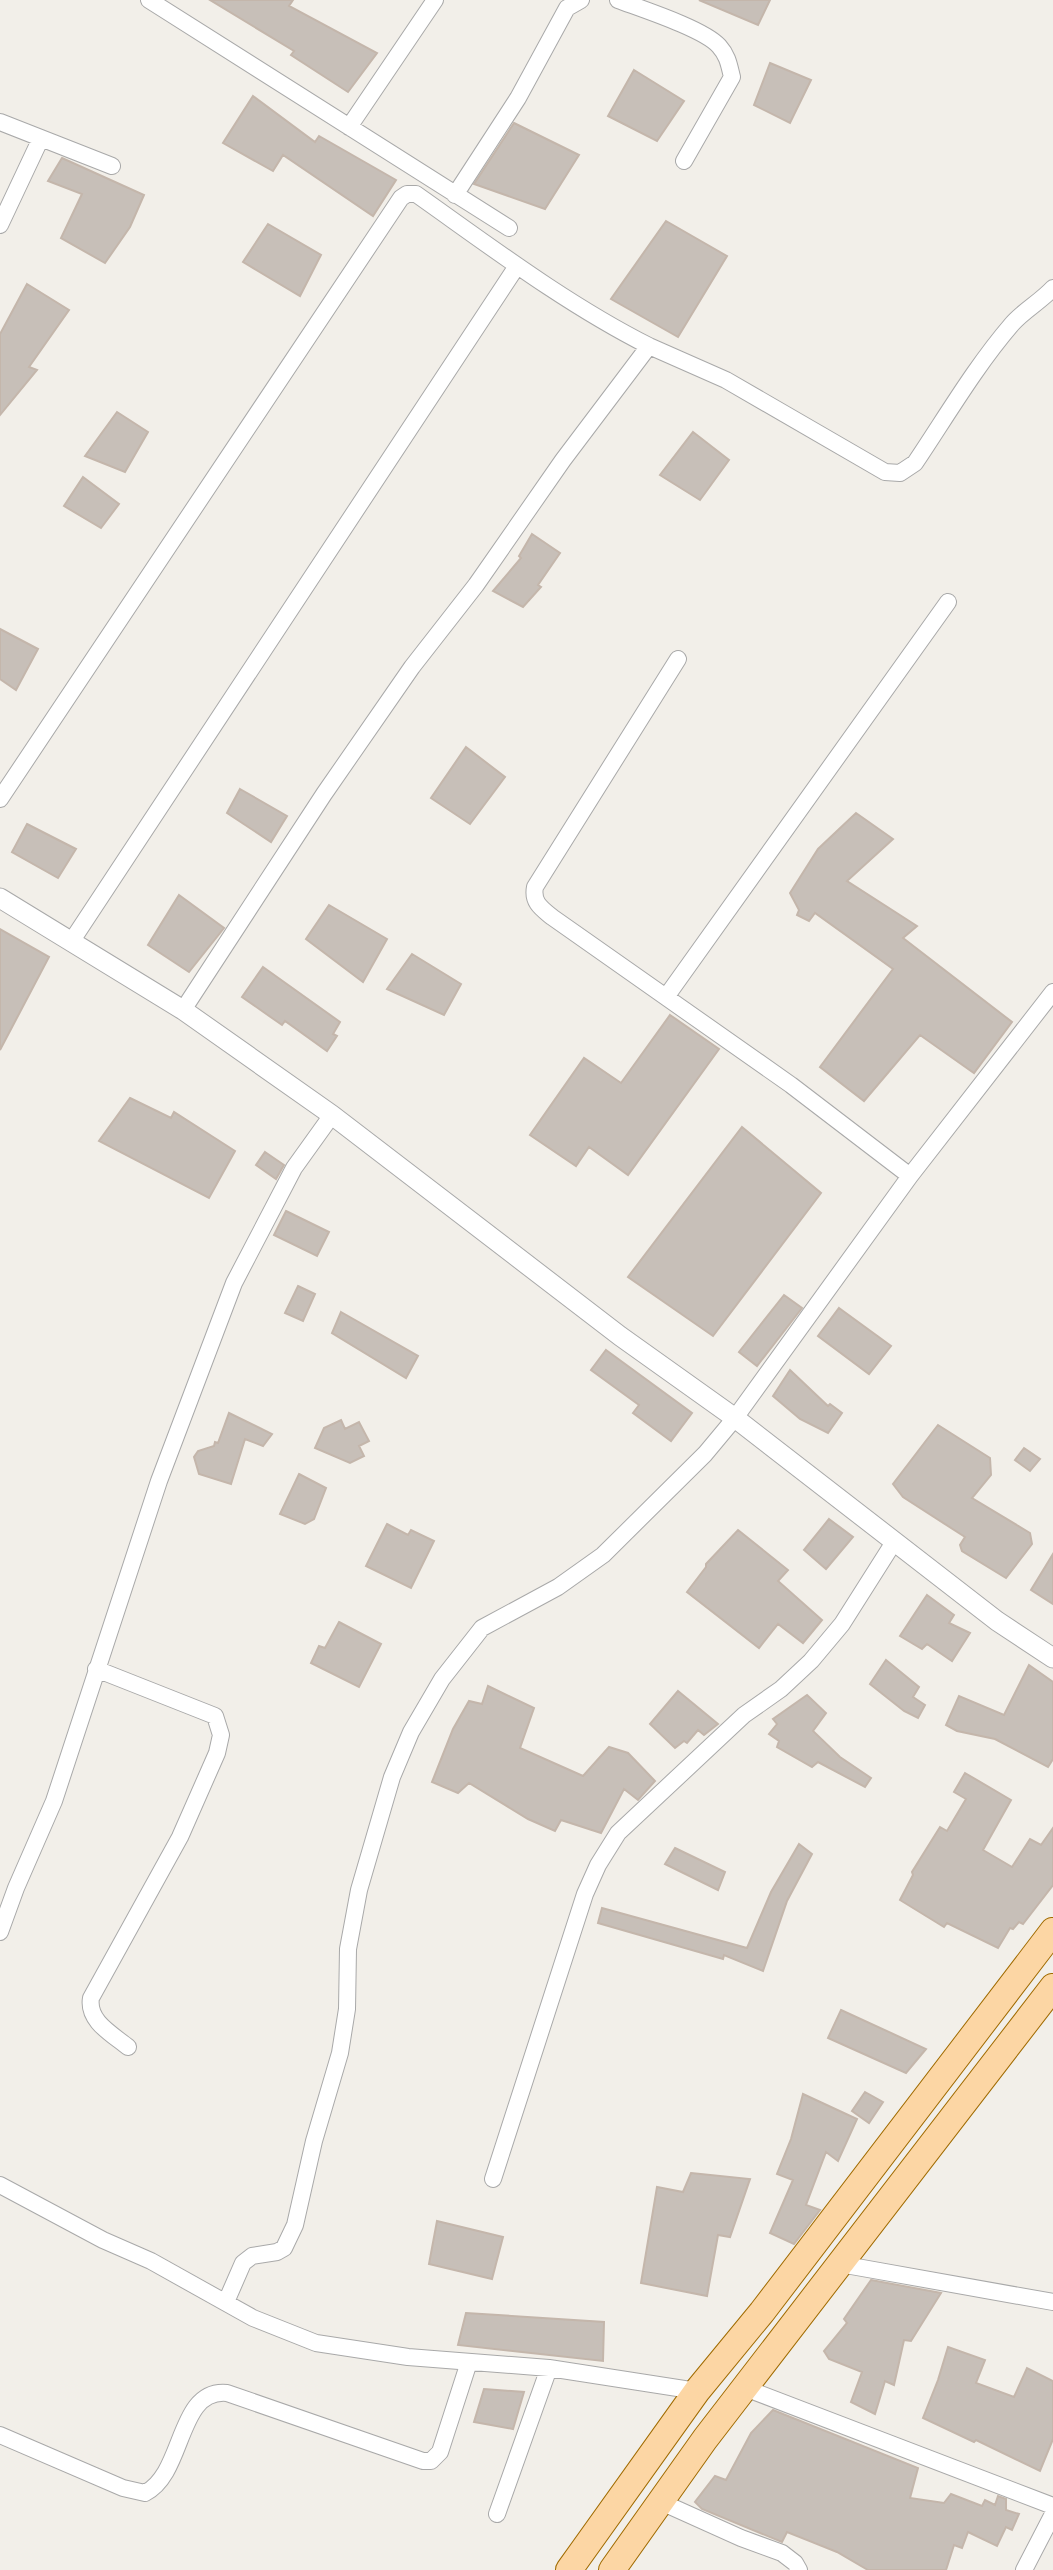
<svg xmlns="http://www.w3.org/2000/svg" width="1053" height="2570" font-family="'Noto Sans',sans-serif">
<style>
.building{fill:#c7bfb8;stroke:#c4b6ab;stroke-width:2}
.lines{fill:none;stroke-linecap:round;stroke-linejoin:round}
.minor-casing{stroke:#a9a9a9;stroke-width:18}
.tertiary-casing{stroke:#a9a9a9;stroke-width:21}
.primary-casing{stroke:#a06b00;stroke-width:28}
.minor{stroke:#fff;stroke-width:16}
.tertiary{stroke:#fff;stroke-width:19}
.primary{stroke:#fcd6a4;stroke-width:26}
</style>
<rect width="100%" height="100%" fill="#f2efe9"/>
<path class="building" d="M210,0H293L289,6L377,53L348,92L291,55L294,51Z
M699,0H770L758,25Z
M770,63L811,80L790,123L754,105Z
M634,70L684,101L657,141L608,116Z
M253,96L315,142L319,136L396,180L373,216L283,155L273,171L223,143Z
M514,123L579,155L545,209L474,184Z
M62,158L144,195L130,227L105,263L61,238L82,194L48,181Z
M666,221L727,256L678,337L611,299Z
M268,224L321,255L300,296L243,262Z
M27,284L69,310L29,367L37,370L0,415V334Z
M117,412L148,432L125,472L85,456Z
M693,432L729,460L700,500L660,475Z
M83,477L119,504L101,528L64,506Z
M532,534L560,553L538,585L541,587L523,607L493,591L521,558L519,556Z
M0,629L38,649L16,690L0,679Z
M466,747L505,777L470,824L431,798Z
M240,789L287,816L271,842L227,813Z
M856,813L893,839L847,881L917,926L903,938L1012,1022L974,1073L920,1035L864,1101L820,1067L893,969L815,913L809,921L797,915L799,910L790,893L818,849Z
M27,824L76,849L58,878L12,852Z
M179,895L224,928L189,972L148,945Z
M329,905L387,939L363,982L306,939Z
M0,929L49,957L0,1050Z
M412,954L461,984L444,1015L387,989Z
M263,967L340,1022L333,1034L337,1036L327,1051L285,1021L282,1025L242,997Z
M670,1015L719,1049L628,1175L589,1147L576,1166L530,1135L584,1058L621,1083Z
M130,1098L171,1118L174,1112L235,1151L209,1198L99,1141Z
M742,1127L821,1193L713,1336L628,1277Z
M265,1152L284,1165L276,1179L256,1165Z
M286,1211L329,1232L317,1256L274,1235Z
M298,1286L315,1294L303,1321L285,1313Z
M784,1295L802,1308L757,1366L739,1352Z
M839,1308L891,1346L869,1374L818,1336Z
M341,1312L418,1356L406,1378L332,1333Z
M606,1350L692,1413L671,1441L633,1413L639,1405L591,1370Z
M790,1370L828,1406L830,1404L842,1413L828,1433L800,1419L773,1396Z
M229,1413L272,1434L263,1446L245,1439L231,1484L199,1474L194,1457L198,1451L214,1446L215,1442L218,1443Z
M341,1420L345,1429L359,1422L369,1441L359,1446L364,1456L350,1463L315,1448L324,1428Z
M938,1425L990,1458L991,1475L972,1498L1030,1533L1032,1544L1006,1578L962,1551L960,1545L965,1537L903,1497L893,1484Z
M1024,1448L1040,1459L1030,1471L1015,1460Z
M299,1474L326,1488L314,1519L305,1524L280,1514Z
M829,1519L853,1537L826,1569L804,1550Z
M387,1524L408,1535L411,1530L434,1541L411,1588L366,1566Z
M738,1530L788,1570L778,1581L822,1620L803,1643L778,1624L759,1648L687,1592L706,1567V1564Z
M1053,1554V1604L1031,1590Z
M927,1595L954,1615L949,1623L970,1633L952,1661L927,1644L922,1649L900,1636Z
M339,1622L381,1644L359,1687L311,1663L319,1646L325,1648Z
M886,1660L919,1687L913,1697L925,1705L918,1718L904,1711L870,1684Z
M1029,1665L1053,1682V1759L1048,1767L995,1739L957,1731L946,1725L959,1696L1004,1715Z
M488,1686L534,1708L520,1748L583,1776L609,1747L628,1753L655,1781L638,1800L624,1789L601,1833L561,1820L555,1831L528,1819L469,1783L458,1793L432,1782L453,1729L469,1701L482,1704Z
M678,1691L718,1724L704,1735L698,1730L687,1743L684,1741L675,1748L650,1724Z
M807,1695L826,1713L813,1731L840,1757L871,1778L865,1787L818,1762L812,1767L777,1747L779,1741L769,1734L777,1724L773,1719Z
M965,1773L1011,1800L983,1850L1012,1867L1030,1839L1041,1845L1053,1828V1885L1023,1924L1019,1922L1013,1929L1010,1928L998,1948L947,1923L944,1927L900,1900L913,1875L912,1872L940,1827L947,1831L966,1799L954,1792Z
M799,1844L812,1854L787,1901L763,1971L724,1955L723,1959L598,1923L602,1908L747,1948L771,1892Z
M675,1848L725,1872L718,1890L665,1864Z
M841,2010L926,2049L906,2073L828,2038Z
M865,2092L883,2102L869,2123L852,2111Z
M803,2094L857,2119L838,2161L826,2152L806,2205L820,2210L794,2244L770,2233L793,2180L777,2174L791,2139Z
M691,2173L750,2179L730,2237L718,2235L707,2296L641,2283L657,2187L683,2192Z
M437,2221L503,2237L492,2279L429,2264Z
M871,2280L941,2293L911,2341L904,2340L894,2385L885,2381L875,2414L851,2402L862,2372L829,2359L824,2351L847,2323L844,2319Z
M466,2313L604,2322L603,2361L458,2345Z
M948,2347L985,2360L976,2383L1014,2397L1027,2368L1053,2381V2439L1040,2471L976,2440L974,2442L923,2418L938,2380Z
M484,2389L524,2392L513,2429L474,2422Z
M773,2410L918,2468L910,2498L944,2503L951,2494L982,2506L985,2500L995,2505L998,2496L1006,2499V2510L1019,2514L1012,2530L1006,2527L997,2546L968,2532L962,2548L954,2545L946,2570H868L837,2552L787,2532L782,2542L702,2509L695,2502L715,2476L726,2480L751,2433Z"/>
<g class="lines">
<defs>
<path id="minor" d="M149,0L509,228
M618,0C642,9 704,29 719,46C728,56 729,65 732,77L684,161
M0,122L112,166
M349,127L435,0
M455,195L518,98L567,8L581,0
M0,225L41,138
M678,659L535,887C532,902 541,908 552,917L791,1085L910,1176
M0,799L401,198L407,194H416C491,247 566,304 649,346
M71,942L517,266
M666,997L948,602
M183,1010L324,794L412,667L476,585L563,460L649,346L726,380L885,472L900,473L915,463C946,417 975,367 1012,324C1023,311 1040,302 1053,288
M96,1669L215,1716L221,1735L217,1753L180,1837L91,1998C87,2021 112,2034 128,2047
M0,1932L16,1888L54,1801L159,1481L234,1283L294,1168L332,1115
M493,2179L585,1894L598,1865L618,1833L744,1715L781,1689L811,1661L842,1624L894,1542
M0,2185L103,2240L151,2261L253,2318L316,2343L408,2357L549,2368L697,2391
M840,2264L1053,2302
M226,2302L243,2263L252,2256L277,2252L284,2248L295,2225L314,2141L340,2053L347,2009L348,1949L359,1890L392,1777L411,1732L442,1679L482,1628L558,1587L603,1555L705,1454L735,1418L910,1176L1053,992
M745,2388L1053,2506
M0,2435L123,2488L145,2493C185,2473 177,2388 227,2393L423,2461H431L440,2452L469,2362
M661,2502L741,2538L782,2553L795,2563L799,2570
M497,2514L549,2368
M1024,2570L1053,2514"/>
<path id="tertiary" d="M0,898L183,1010L332,1115L620,1336L735,1418L997,1621L1053,1658"/>
<path id="primary" d="M569,2570L697,2391L762,2312L1053,1931
M612,2570L705,2439L1053,1987"/>
</defs>
<use href="#minor" class="minor-casing"/>
<use href="#tertiary" class="tertiary-casing"/>
<use href="#primary" class="primary-casing"/>
<use href="#minor" class="minor"/>
<use href="#tertiary" class="tertiary"/>
<use href="#primary" class="primary"/>
</g>
</svg>
